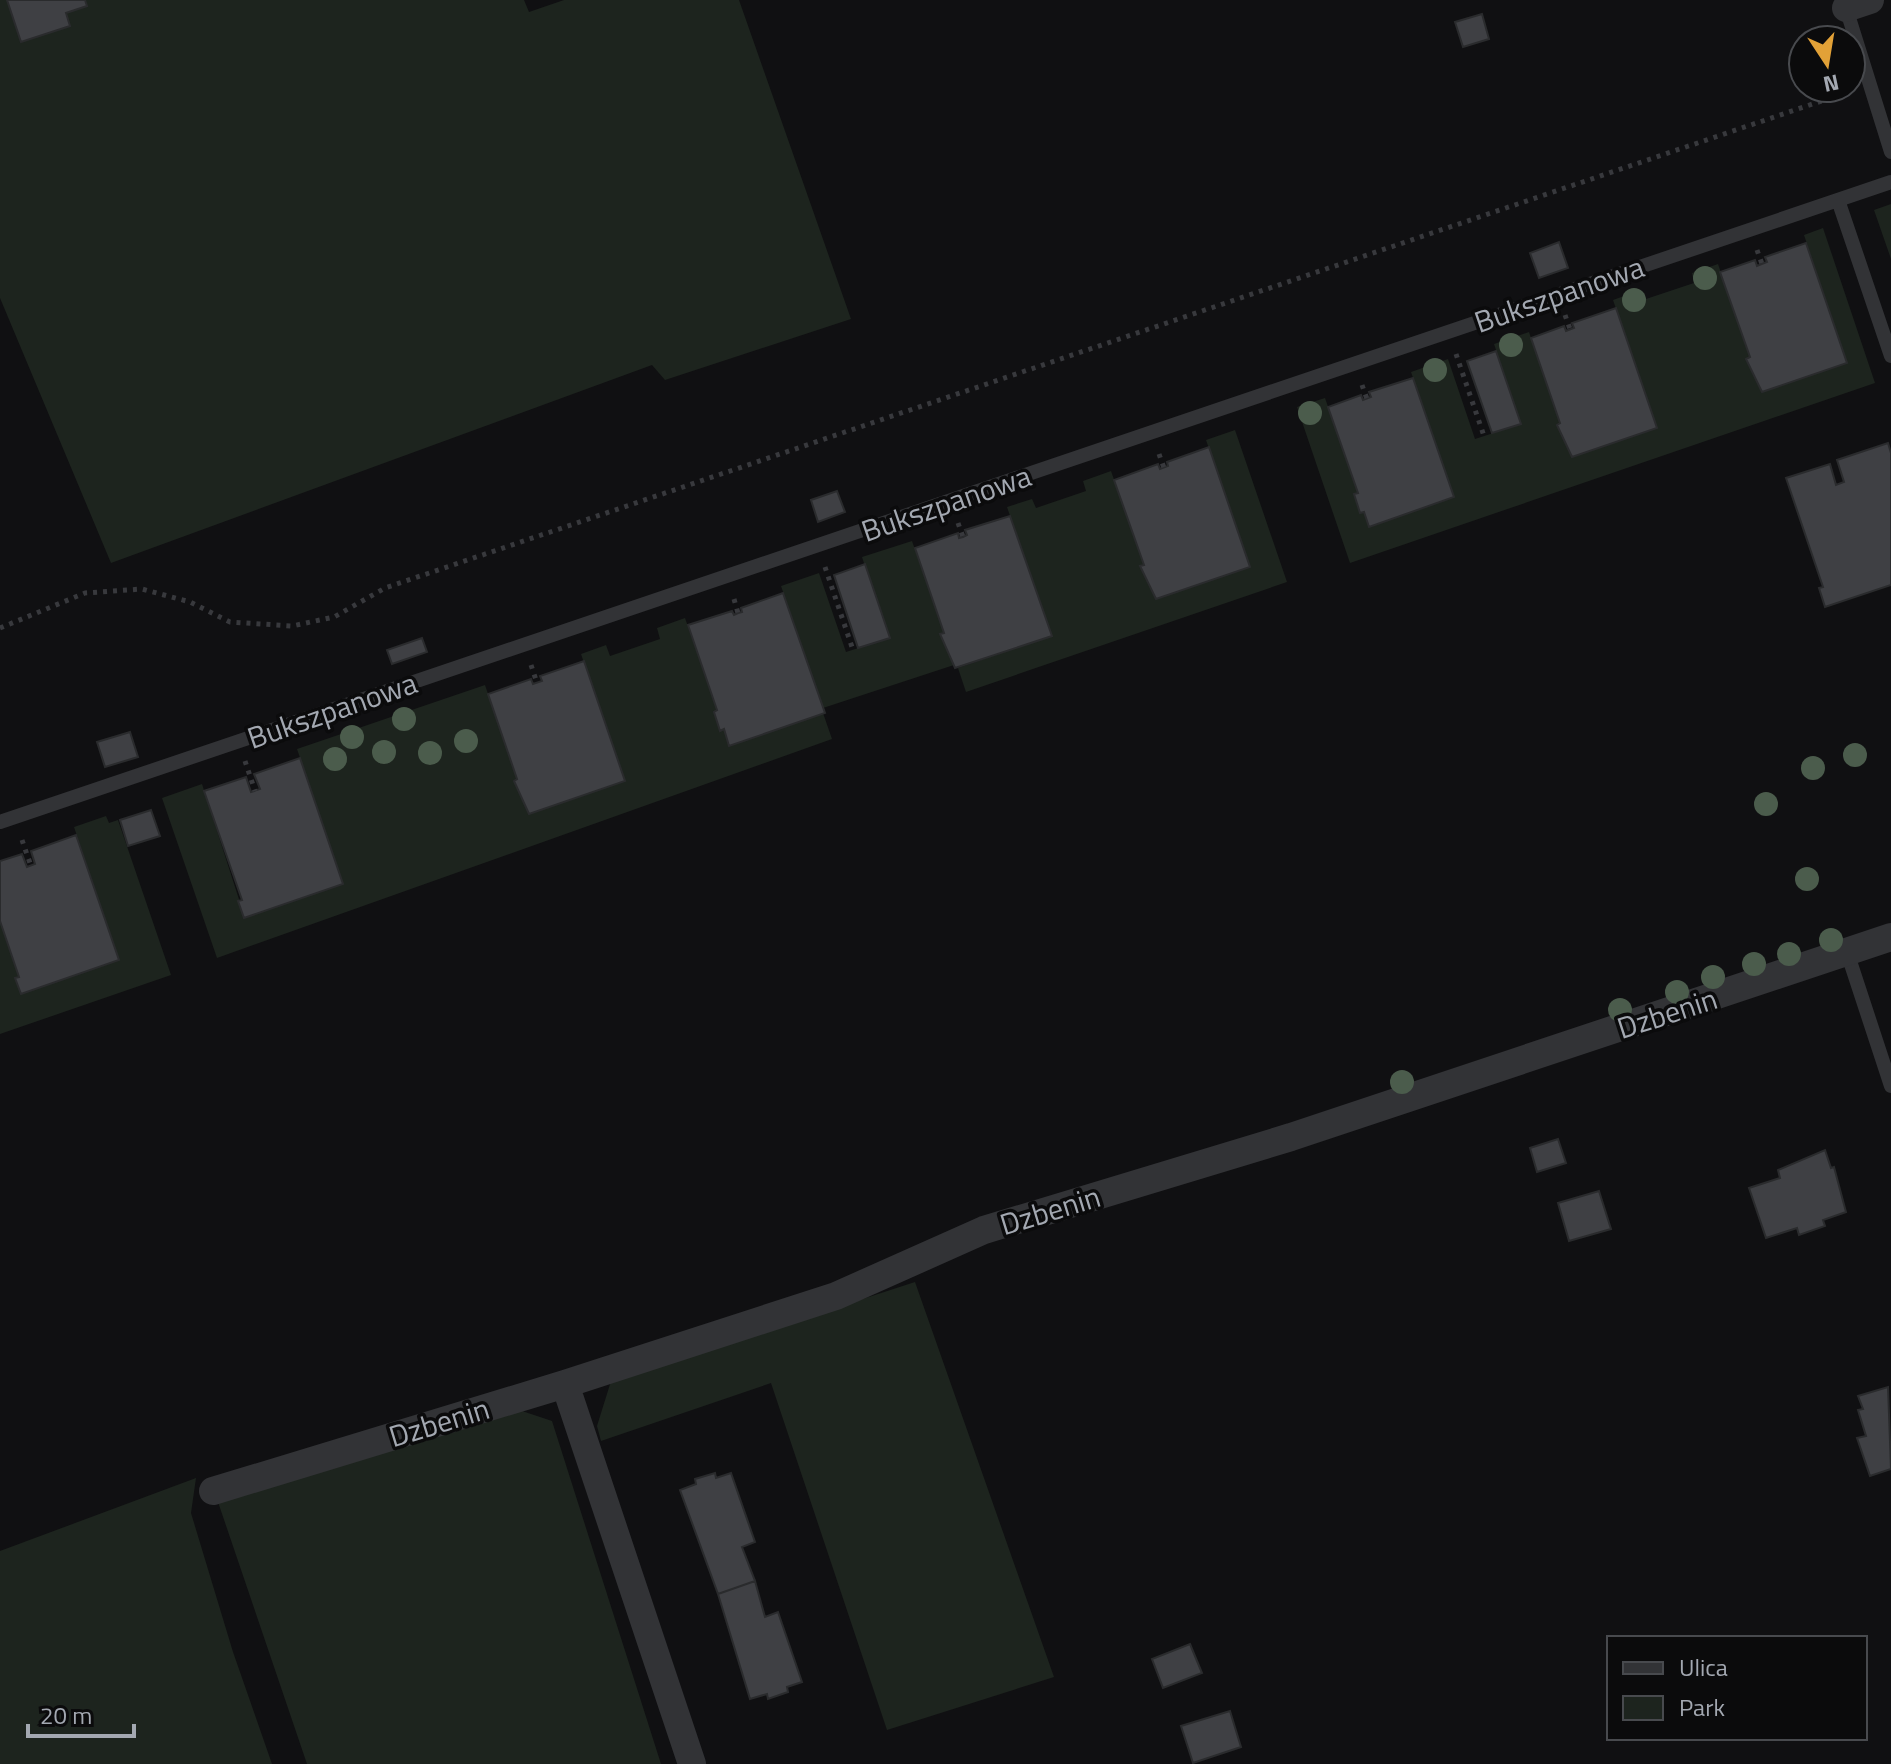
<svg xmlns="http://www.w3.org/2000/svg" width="1891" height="1764" font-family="'Titillium Web',sans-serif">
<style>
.green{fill:#1d241e}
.building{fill:#3f4044;stroke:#2a2b2d;stroke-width:2}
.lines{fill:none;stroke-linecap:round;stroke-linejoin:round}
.path{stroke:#38393d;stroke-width:5;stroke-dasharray:4 6;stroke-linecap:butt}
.service{stroke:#323336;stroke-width:14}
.minor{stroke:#323336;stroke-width:28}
.tree{fill:#4b5c4c}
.labels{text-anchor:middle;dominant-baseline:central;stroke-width:7;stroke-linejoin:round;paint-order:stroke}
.street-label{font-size:30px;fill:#a3a8b1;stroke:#0b0b0c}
</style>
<rect width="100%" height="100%" fill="#101012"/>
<path class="green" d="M0,0H524L529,12L564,0H739L851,319L665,380L652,365L111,563L0,298Z
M1891,204V259L1874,210Z
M1823,228L1875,383L1350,563L1297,407L1325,398L1358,493L1354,495L1360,513L1364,512L1370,527L1454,497L1411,372L1448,359L1475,439L1521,424L1494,344L1529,332L1560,423L1557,425L1572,457L1657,428L1613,300L1638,291L1643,300L1694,283L1692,273L1718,264L1750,357L1746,359L1762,392L1847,363L1804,235Z
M1235,430L1287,582L966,692L958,668L1051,636L1007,507L1032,499L1036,508L1086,491L1083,481L1111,471L1144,565L1140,566L1156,599L1250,567L1206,440Z
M912,541L944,633L940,635L954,665L823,708L781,586L819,573L846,652L889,638L862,557Z
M685,618L717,710L714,712L720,730L724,729L729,745L823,713L832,739L217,958L162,798L202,784L245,918L343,883L297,749L485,685L517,779L514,781L530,814L624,781L581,654L606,645L610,656L660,639L657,628Z
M106,816L109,823L118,820L171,975L0,1034V921L19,977L15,978L21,994L119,960L74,827Z
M915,1282L1054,1677L887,1730L771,1383L601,1441L597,1426L611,1381Z
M519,1410L552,1421L661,1764H307L218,1502Z
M196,1478L191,1513L233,1652L272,1764H0V1551Z"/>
<path class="building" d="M7,0H85L87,6L66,13L70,26L21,42Z
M1482,14L1489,39L1463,47L1455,22Z
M1559,242L1568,268L1539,278L1530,253Z
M1806,243L1847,363L1762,392L1746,359L1750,357L1720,272L1755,260L1757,266L1767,262L1765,257Z
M1616,308L1657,428L1572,457L1557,425L1560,423L1531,338L1564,326L1566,331L1574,328L1572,323Z
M1496,351L1521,424L1492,433L1467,361Z
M1413,378L1454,497L1369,527L1364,512L1360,513L1354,494L1358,493L1328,407L1361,395L1363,400L1371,397L1369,392Z
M1888,443L1891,453V585L1825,607L1819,588L1823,587L1786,478L1830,464L1836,485L1844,482L1837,460Z
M1209,447L1250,567L1156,599L1140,566L1144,565L1114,480L1158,464L1160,469L1168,466L1167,462Z
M837,491L845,512L818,522L811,500Z
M1010,516L1052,636L955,668L940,634L944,633L915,548L958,533L959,538L963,537L967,535L965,530Z
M865,564L890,638L858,648L834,575Z
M783,593L825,713L729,746L724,729L720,731L714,712L717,710L688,625L732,611L734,615L738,613L742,612L741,608Z
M422,638L427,652L392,664L387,650Z
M584,661L625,781L529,814L514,781L517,779L488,694L531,679L533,684L542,681L540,676Z
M130,732L138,757L105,767L97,742Z
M300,758L343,884L244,918L238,901L242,900L204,791L246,777L251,792L260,789L254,774Z
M151,810L160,836L128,846L120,820Z
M76,835L119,960L21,994L15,978L19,977L0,921V861L22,854L27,867L35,864L31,851Z
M1558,1139L1566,1163L1537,1172L1530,1148Z
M1825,1150L1831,1168L1834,1167L1846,1212L1823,1220L1825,1226L1799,1235L1797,1228L1766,1238L1749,1188L1780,1178L1778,1170Z
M1599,1191L1611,1229L1569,1241L1558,1203Z
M1888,1387L1891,1469L1870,1476L1857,1438L1866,1436L1858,1410L1863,1409L1858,1396Z
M715,1473L716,1478L731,1473L755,1542L742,1547L755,1581L718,1594L680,1490L696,1484L695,1479Z
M755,1581L765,1617L778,1612L802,1682L787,1687L788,1692L768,1699L767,1694L750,1699L718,1594Z
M1190,1644L1202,1673L1163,1688L1152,1659Z
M1230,1711L1241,1747L1193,1763L1181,1726Z"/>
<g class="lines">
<path class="path" d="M1757,250L1762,264
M1565,315L1570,329
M1456,354L1484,436
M1362,385L1367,399
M1159,454L1164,468
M958,523L963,537
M825,567L853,650
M734,599L738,613
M0,628L85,593L142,589L190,602L230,622L292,626L334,617L385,588L1848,92
M531,665L537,683
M245,761L255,791
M22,840L31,866"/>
<path class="service" d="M1846,8L1891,152
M1838,200L1891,356
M0,822L1891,182
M1847,952L1891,1086"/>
<path class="minor" d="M1846,8L1870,0
M565,1384L692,1764
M213,1491L565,1384L836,1296L984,1230L1291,1137L1891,937"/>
</g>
<g class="tree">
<circle cx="1705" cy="278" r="12"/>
<circle cx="1634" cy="300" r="12"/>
<circle cx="1511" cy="345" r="12"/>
<circle cx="1435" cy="370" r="12"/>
<circle cx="1310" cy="413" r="12"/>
<circle cx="404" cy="719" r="12"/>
<circle cx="352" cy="737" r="12"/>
<circle cx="466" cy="741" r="12"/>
<circle cx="384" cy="752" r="12"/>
<circle cx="430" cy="753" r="12"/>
<circle cx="1855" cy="755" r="12"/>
<circle cx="335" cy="759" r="12"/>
<circle cx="1813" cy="768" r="12"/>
<circle cx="1766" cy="804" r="12"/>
<circle cx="1807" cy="879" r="12"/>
<circle cx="1831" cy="940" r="12"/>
<circle cx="1789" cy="954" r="12"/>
<circle cx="1754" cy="964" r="12"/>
<circle cx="1713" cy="977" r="12"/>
<circle cx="1677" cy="992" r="12"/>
<circle cx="1620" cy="1010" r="12"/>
<circle cx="1402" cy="1082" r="12"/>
</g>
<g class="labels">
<g class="street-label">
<text transform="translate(1559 294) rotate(-19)">Bukszpanowa</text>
<text transform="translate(946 503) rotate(-19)">Bukszpanowa</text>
<text transform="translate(332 710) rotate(-19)">Bukszpanowa</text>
<text transform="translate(1667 1013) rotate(-18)">Dzbenin</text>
<text transform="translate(1050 1210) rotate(-17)">Dzbenin</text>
<text transform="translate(439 1422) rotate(-17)">Dzbenin</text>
</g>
</g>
<rect x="1607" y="1636" width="260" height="104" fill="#0b0b0c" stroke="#484a4e" stroke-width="2"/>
<rect x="1623" y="1662" width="40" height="12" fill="#323336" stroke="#484a4e" stroke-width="2"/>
<text x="1679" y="1676" font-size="24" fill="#a3a8b1">Ulica</text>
<rect x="1623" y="1696" width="40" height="24" fill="#1d241e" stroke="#484a4e" stroke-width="2"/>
<text x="1679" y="1716" font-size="24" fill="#a3a8b1">Park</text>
<g transform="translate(1827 64) rotate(168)"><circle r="38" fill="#0b0b0c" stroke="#484a4e" stroke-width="2"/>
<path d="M0-6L14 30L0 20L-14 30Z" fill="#e2a137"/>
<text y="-12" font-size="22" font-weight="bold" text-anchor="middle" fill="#a3a8b1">N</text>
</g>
<path d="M28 1724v12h106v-12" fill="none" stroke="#a3a8b1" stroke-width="4"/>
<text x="40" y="1724" font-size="24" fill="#a3a8b1" stroke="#0b0b0c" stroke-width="6" paint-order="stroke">20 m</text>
</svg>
